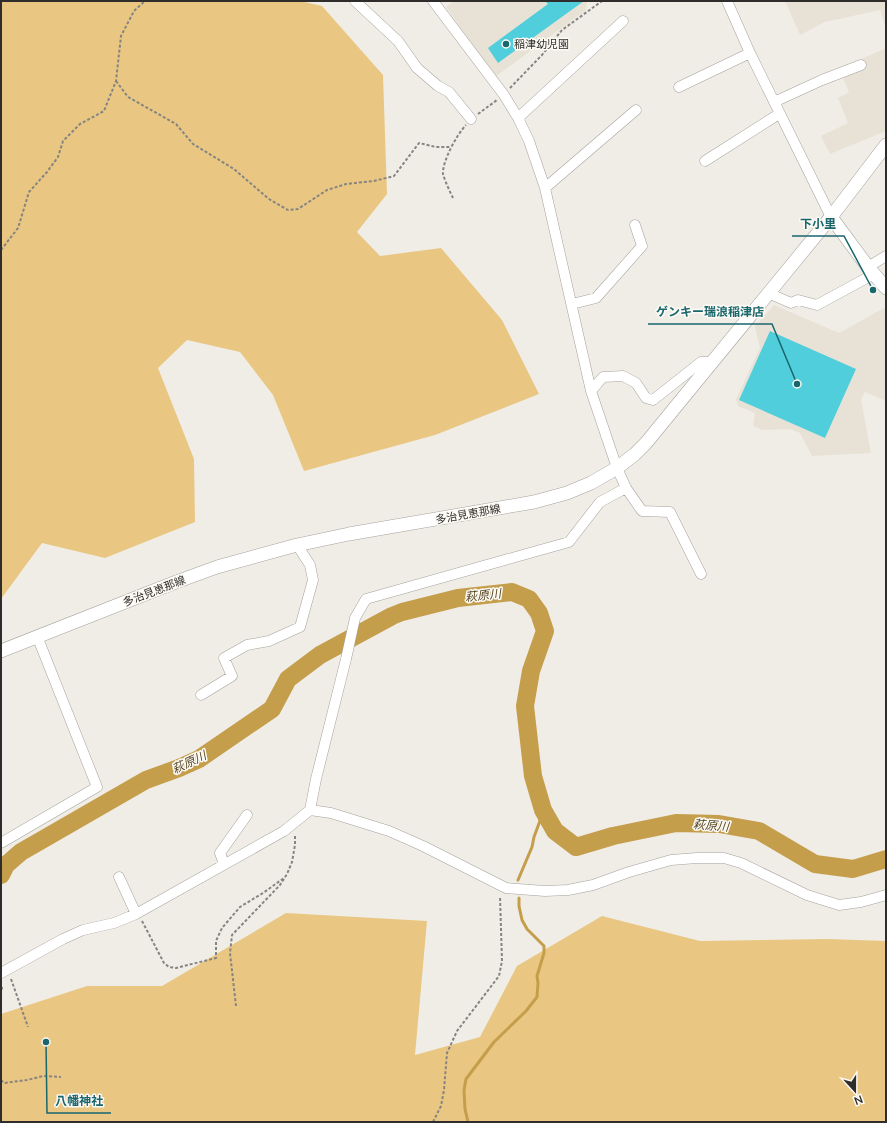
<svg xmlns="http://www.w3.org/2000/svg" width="887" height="1123" font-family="Mulish,'Noto Sans JP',sans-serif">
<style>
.built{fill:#e8e2d6}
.green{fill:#e9c782}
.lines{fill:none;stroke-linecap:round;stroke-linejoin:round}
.stream{stroke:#c49e4b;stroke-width:3}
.river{stroke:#c49e4b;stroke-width:18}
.building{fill:#50cedb}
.minor-casing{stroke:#a5a29d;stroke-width:11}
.major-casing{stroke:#a5a29d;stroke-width:14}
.path{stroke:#868480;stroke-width:2;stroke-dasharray:3 2;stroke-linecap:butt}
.minor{stroke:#fff;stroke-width:10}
.major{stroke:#fff;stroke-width:13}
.poi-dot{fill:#19666d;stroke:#fdfaf4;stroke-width:1.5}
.labels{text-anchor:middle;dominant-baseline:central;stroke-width:3;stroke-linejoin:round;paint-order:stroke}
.poi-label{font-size:11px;fill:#2e2d2b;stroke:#fdfaf4;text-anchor:start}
.street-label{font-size:11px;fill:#2e2d2b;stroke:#fdfaf4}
.water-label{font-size:12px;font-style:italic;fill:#564522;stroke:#fdfaf4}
.leader{fill:none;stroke:#19666d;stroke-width:1.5}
.callout-dot{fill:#19666d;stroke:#fdfaf4;stroke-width:1.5}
.callout-label{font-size:12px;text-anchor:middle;font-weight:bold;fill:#19666d;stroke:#fdfaf4;stroke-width:3;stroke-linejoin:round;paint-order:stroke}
</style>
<rect width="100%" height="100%" fill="#f0ede7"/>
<path class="built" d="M454,1H587L586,10L495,77L446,7Z
M785,1H886V28L880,10L825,22L800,35Z
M886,48V131L830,154L821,136L848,123L838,98L849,92L839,69Z
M774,305L839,333L886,307V401L865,392L861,400L871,453L812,456L800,433L790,429L762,430L753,426L755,413L738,406L736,399L760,348L755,327Z"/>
<path class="green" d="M1,1H300L322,6L383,75L387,194L357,232L380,256L441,248L502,320L539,394L435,435L304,471L273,395L240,352L187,340L158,368L194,459L195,522L105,558L42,543L1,599Z
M286,913L427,921L415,1055L480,1037L517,966L602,916L700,941L828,939L886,941V1122H1V1014L87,986H162Z"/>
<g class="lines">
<path class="stream" d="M518,880L532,847L534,837L541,818L546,815
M468,1122L465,1109L464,1090L466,1079L494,1042L526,1011L537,997L538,983L537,976L544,953V946L527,929L522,920L519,906V898"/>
<path class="river" d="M1,875L6,865L21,852L146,780L179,768L199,759L272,709L288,679L320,655L392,616L402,612L458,598L512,592L529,599L539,613L545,631L531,671L525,706L533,776L543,810L555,831L576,847L613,836L676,823L719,824L759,831L815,864L853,869L886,859"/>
</g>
<path class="building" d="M545,1H584L498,63L488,48L548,4Z
M770,331L856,369L825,438L739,400Z"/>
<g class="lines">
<defs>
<path id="minor" d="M355,1L398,41L417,68L438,86L449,92L471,119
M727,1L750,53L831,217
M679,87L750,53
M774,102L822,80L861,65
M518,118L623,21
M705,161L779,114
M545,188L636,110
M868,267L886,256
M768,293L791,303L798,300L817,305L874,274
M572,304L596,298L642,246L635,225
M591,391L603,377L623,376L636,383L646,398L653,400L701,362H712
M626,488L642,511L670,512L701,574
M201,695L232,676L224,658L247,645L269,641L300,627L313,580L310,565L297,545
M310,810L331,813L389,831L423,846L506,888L545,891L568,890L593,885L629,872L671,860L697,858H724L741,863L807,895L839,905L861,902L886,895
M1,843L97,787L37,636
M224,864L220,853L247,815
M119,877L136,914
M1,973L63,939L83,930L114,923L136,914L284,831L310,810L316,779L346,659L355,618L366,599L569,542L600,502L626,488L617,468L591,391L545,188L529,141L518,118L504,95L433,1"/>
<path id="major" d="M831,217L868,267L886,288
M1,651L176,582L217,567L297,545L349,534L534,502L567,493L591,483L617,468L635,454L646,443L831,217L886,145"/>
</defs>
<use href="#minor" class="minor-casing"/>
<use href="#major" class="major-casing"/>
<path class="path" d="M116,81L128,97L176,124L193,144L234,169L269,199L288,210L298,209L327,190L346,184L374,181L394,176L419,143L436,147H451
M510,88L542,55L562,30L602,1
M478,114L497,100
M453,198C450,192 445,181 443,174C442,162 457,134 466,125
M1,250L18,228L29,192L47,172L58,157L63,141L80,124L104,111L116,81L121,36L134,11L145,1
M142,921L164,963L169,967L176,968L216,958V941L222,928L240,907L263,893L284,878
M11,979L28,1027
M1,987L2,988L1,993
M236,1006L230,953L232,935L280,885L287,874L292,862L295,845V834
M1,1040V1042
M1,1080L4,1083L27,1080L43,1076L61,1077
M433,1122L441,1106L444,1090L447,1053L457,1031L499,976L502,961L500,896"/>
<use href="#minor" class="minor"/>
<use href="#major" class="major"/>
</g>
<circle class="poi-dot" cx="506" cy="44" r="4"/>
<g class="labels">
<g class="poi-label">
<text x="514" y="44">稲津幼児園</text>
</g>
<g class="street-label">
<text transform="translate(468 514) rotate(-10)">多治見恵那線</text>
<text transform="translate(154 591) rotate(-21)">多治見恵那線</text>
</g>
<g class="water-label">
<text transform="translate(483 595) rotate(-6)">萩原川</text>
<text transform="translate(189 762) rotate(-25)">萩原川</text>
<text transform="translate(711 825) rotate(5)">萩原川</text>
</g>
</g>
<path class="leader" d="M873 290L844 236H792M797 384L772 324H648M46 1042L47 1113H111"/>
<g class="callout-dot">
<circle cx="873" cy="290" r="4"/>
<circle cx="797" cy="384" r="4"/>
<circle cx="46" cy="1042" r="4"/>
</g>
<g class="callout-label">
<text x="818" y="228">下小里</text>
<text x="710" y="316">ゲンキー瑞浪稲津店</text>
<text x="79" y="1105">八幡神社</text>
</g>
<rect width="887" height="1123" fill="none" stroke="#2e2d2b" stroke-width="4"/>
<g transform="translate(855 1091) rotate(159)" stroke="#fdfaf4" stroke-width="3" paint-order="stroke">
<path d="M0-3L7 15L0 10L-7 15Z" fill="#2e2d2b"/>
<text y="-6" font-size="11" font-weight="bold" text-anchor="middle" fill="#2e2d2b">N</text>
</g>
</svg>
